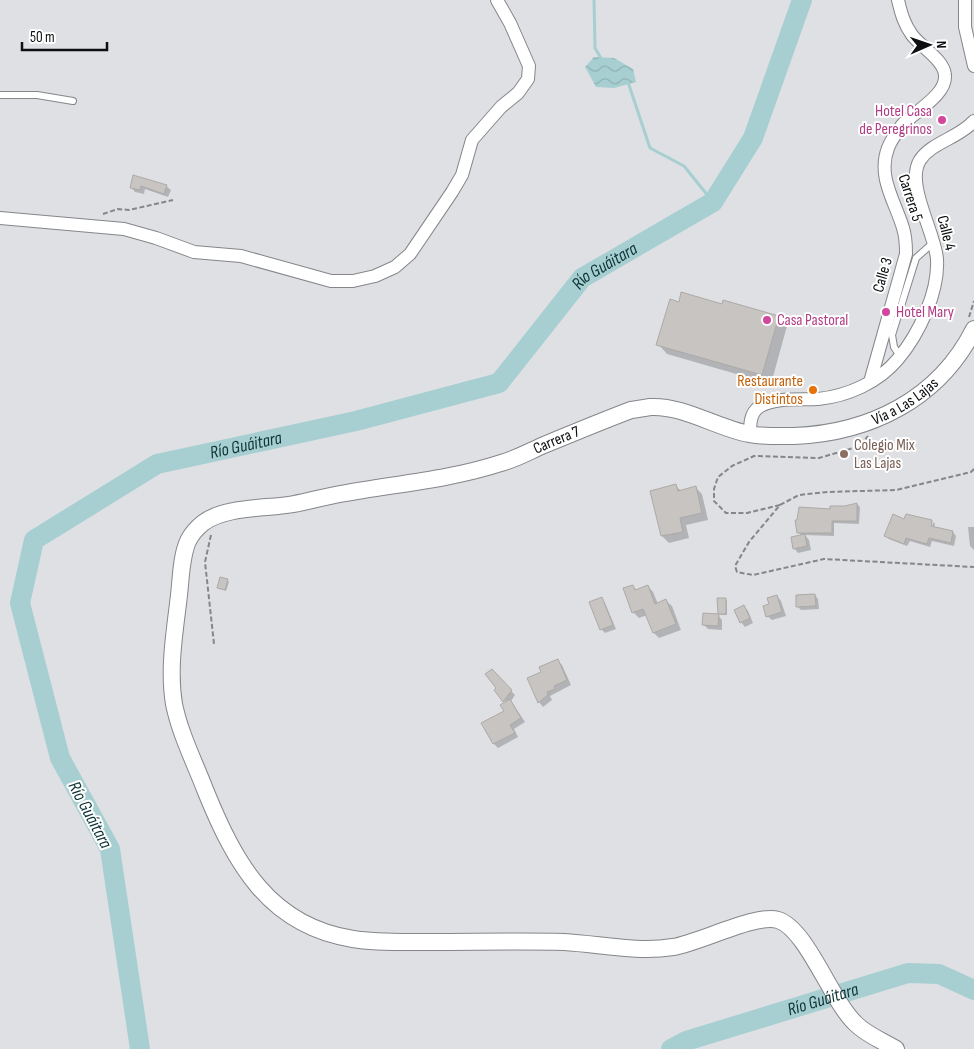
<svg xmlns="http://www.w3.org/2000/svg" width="974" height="1049" font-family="'Sofia Sans Condensed',sans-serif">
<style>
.water{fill:url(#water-waves)}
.shadow{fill:#0003}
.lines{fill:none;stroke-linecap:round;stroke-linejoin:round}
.stream{stroke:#a7cfd1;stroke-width:3}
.river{stroke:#a7cfd1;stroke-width:20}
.building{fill:#c8c4c2;stroke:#ada9a7}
.service-casing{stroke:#848689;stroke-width:8}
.minor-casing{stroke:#848689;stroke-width:14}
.tertiary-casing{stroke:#848689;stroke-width:18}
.path{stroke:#858689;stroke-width:2;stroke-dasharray:5 2.5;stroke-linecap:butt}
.service{stroke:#fff;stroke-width:6}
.minor{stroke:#fff;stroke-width:12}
.tertiary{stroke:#fff;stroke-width:16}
.hotel-dot{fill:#d1479c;stroke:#fff;stroke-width:2}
.food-dot{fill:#e8710a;stroke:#fff;stroke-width:2}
.education-dot{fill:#8d6e63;stroke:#fff;stroke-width:2}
.labels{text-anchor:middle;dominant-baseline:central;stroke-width:4;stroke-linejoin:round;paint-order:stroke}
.hotel-label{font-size:16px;fill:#b23c85;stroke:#fff;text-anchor:start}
.street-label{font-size:16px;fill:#0e0f10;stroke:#fff}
.food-label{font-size:16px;fill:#c56008;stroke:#fff;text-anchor:end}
.education-label{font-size:16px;fill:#785e54;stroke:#fff;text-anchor:start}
.water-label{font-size:18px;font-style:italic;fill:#0c3335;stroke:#fff}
</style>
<defs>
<pattern id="water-waves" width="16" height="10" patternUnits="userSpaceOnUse" patternTransform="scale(1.25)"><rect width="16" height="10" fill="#a7cfd1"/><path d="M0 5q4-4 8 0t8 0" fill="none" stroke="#8fb1b2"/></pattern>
</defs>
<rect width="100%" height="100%" fill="#dee0e4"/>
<path class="water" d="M594,57L614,58L633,69L636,82L614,88L596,87L585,67Z"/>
<path class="shadow" d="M134,176L166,186L171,190L168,197L145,189L144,194L135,192L131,187Z
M680,303L723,305L778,317L787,326L771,384L667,354L658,344Z
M676,486L681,491L696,488L702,494L708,520L686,525L689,538L669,543L662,536L652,491Z
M857,504L860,507L859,524L834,523V536L805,535L809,540L811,550L798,553L794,548L802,536L798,532L831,510Z
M905,520L931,521V532L933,522L935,524L934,528L953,532L956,536L954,546L932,541L930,547L910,541L907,546L889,539L886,536Z
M968,527H974V550L970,546Z
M227,580L229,582L226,591L218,587Z
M632,586L637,590L648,586L653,592L658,604L666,601L672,606L681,630L659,638L654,633L647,615L639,618L633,612Z
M815,595L818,599L819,609L801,610L797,606Z
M777,596L781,601L786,616L772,620L767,616Z
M601,598L605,603L616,629L605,633L601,629Z
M725,599L727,601V615H721L719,613Z
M744,606L748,611L753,623L745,627L741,622Z
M718,615L722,620V630L708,629L704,625Z
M558,661L562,665L571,685L550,696L552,700L543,707L539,702L529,678L543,672Z
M492,671L515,695L511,701L525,722L514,729L518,737L498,748L494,744L483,723L506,711V703L495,690L498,688Z"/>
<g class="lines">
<path class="stream" d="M594,0L595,48L602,60
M628,82L650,148L684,166L713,202"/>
<g class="river">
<path id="s1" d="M140,1049L110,849L60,758L20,603L34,540L157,464L356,421L499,383L582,278L713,202L753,138L802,0"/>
<path id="s2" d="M671,1049L686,1041L908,973L939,974L974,990"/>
</g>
</g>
<path class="building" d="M133,175L167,185L164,194L141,186L140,190L130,188Z
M681,292L722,304L723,300L779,316L762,375L656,345L670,299L679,302Z
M676,484L678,491L696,486L702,513L680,518L683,532L661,536L650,491Z
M857,503V521H832V533H797L795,520H797L799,507L830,509V506H845Z
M893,514L904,519L906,514L932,520L931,526L953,531L951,543L929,538L927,544L906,538L904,544L884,536Z
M805,534L807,546L793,549L791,537Z
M220,577L228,579L225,590L217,588Z
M633,585L635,590L648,585L655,604L666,599L676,624L653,633L643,609L632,613L623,588Z
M815,594L816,606L796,607V595Z
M777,595L782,612L766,617L763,606L769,604L767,598Z
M602,597L613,625L600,630L589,602Z
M717,598H726V614H718Z
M744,605L750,618L740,623L734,610Z
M703,613L719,614L718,626L702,625Z
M558,659L567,680L554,686L555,689L547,692L548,695L538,703L527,678L541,672L539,667Z
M492,669L512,690L503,702L494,690L496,688L485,674Z
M510,699L521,718L510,725L515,733L493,744L481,723L504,711L500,705Z"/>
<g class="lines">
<defs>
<path id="service" d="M0,95H37L73,101
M900,356L894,347L892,335L916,258L934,242"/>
<path id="minor" d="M965,0V27L974,66
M0,218L124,229L156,238L194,252L241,256L331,281H353L375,276L395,267L410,254L452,192L462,175L472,140L501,107L518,93L528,79L529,66L510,23L497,0
M870,382L906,254C906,245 906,237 903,228C895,201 877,177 888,148C891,140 897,132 902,125C914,112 947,95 945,75C944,60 921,47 912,35C904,24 901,13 898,0
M750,434C750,425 750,413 759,407C774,397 801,400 818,399C848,396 879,382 898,359C919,334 939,292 937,259C935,232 905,184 920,160C932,142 959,138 974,121"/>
<g id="tertiary">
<path id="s3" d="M896,1049C883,1041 867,1035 856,1024C831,1001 807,929 778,920C757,913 699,943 673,947C637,953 600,944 564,942C520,941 475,942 431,942C405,942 378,943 353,939C269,926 235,863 206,792C195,763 180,734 174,704C168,668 175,631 179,595C181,578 181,557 188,541C191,535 198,527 203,523C225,506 267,509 294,504C309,501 324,497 340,494C393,484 449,480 501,463C516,459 530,451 544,445C573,433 602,421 631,410C638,409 644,408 650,407C683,405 717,428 749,434C764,437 779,436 794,436C870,433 939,399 974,329"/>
</g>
</defs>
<use href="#service" class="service-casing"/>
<use href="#minor" class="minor-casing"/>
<use href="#tertiary" class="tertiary-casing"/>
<path class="path" d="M103,214L118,209L129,210L173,200
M969,317L974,301
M974,469L971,472L896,490L827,492L799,495L780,505L749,542L735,566L737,572L753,575L824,559L974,567
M780,505L747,513H726L714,501V489L718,477L732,466L754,456L819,458L860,446L868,436
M211,535L205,562L214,644"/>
<use href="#service" class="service"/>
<use href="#minor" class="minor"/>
<use href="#tertiary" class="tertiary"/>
</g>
<g class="hotel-dot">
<circle cx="942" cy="120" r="5"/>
<circle cx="886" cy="312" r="5"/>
<circle cx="767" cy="320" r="5"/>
</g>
<circle class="food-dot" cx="813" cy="390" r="5"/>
<circle class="education-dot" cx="844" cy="454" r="5"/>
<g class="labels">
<g class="hotel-label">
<text x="932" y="111" text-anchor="end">Hotel Casa<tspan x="932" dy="18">de Peregrinos</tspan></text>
<text x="896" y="312">Hotel Mary</text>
<text x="777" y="320">Casa Pastoral</text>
</g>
<g class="street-label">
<text transform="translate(910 198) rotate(72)">Carrera 5</text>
<text transform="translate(946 233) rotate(76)">Calle 4</text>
<text transform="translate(883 275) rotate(-74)">Calle 3</text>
<text stroke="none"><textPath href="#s3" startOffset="1841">Vía a Las Lajas</textPath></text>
<text stroke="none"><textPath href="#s3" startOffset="1475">Carrera 7</textPath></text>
</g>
<g class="food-label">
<text x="803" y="381">Restaurante<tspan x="803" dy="18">Distintos</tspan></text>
</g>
<g class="education-label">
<text x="854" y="445">Colegio Mix<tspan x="854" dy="18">Las Lajas</tspan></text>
</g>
<g class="water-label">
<text stroke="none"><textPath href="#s1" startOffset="1186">Río Guáitara</textPath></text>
<text stroke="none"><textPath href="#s1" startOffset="766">Río Guáitara</textPath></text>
<text transform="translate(90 815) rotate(62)">Río Guáitara</text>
<text stroke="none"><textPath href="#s2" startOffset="160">Río Guáitara</textPath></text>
</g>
</g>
<g transform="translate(929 45) rotate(88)" stroke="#ffffff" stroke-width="4" paint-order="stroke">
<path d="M0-4L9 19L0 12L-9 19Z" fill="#0e0f10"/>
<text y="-8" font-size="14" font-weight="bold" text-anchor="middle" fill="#0e0f10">N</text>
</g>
<path d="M22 42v8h85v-8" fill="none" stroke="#0e0f10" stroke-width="2.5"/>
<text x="30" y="42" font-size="15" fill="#0e0f10" stroke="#ffffff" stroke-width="4" paint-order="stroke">50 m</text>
</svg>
